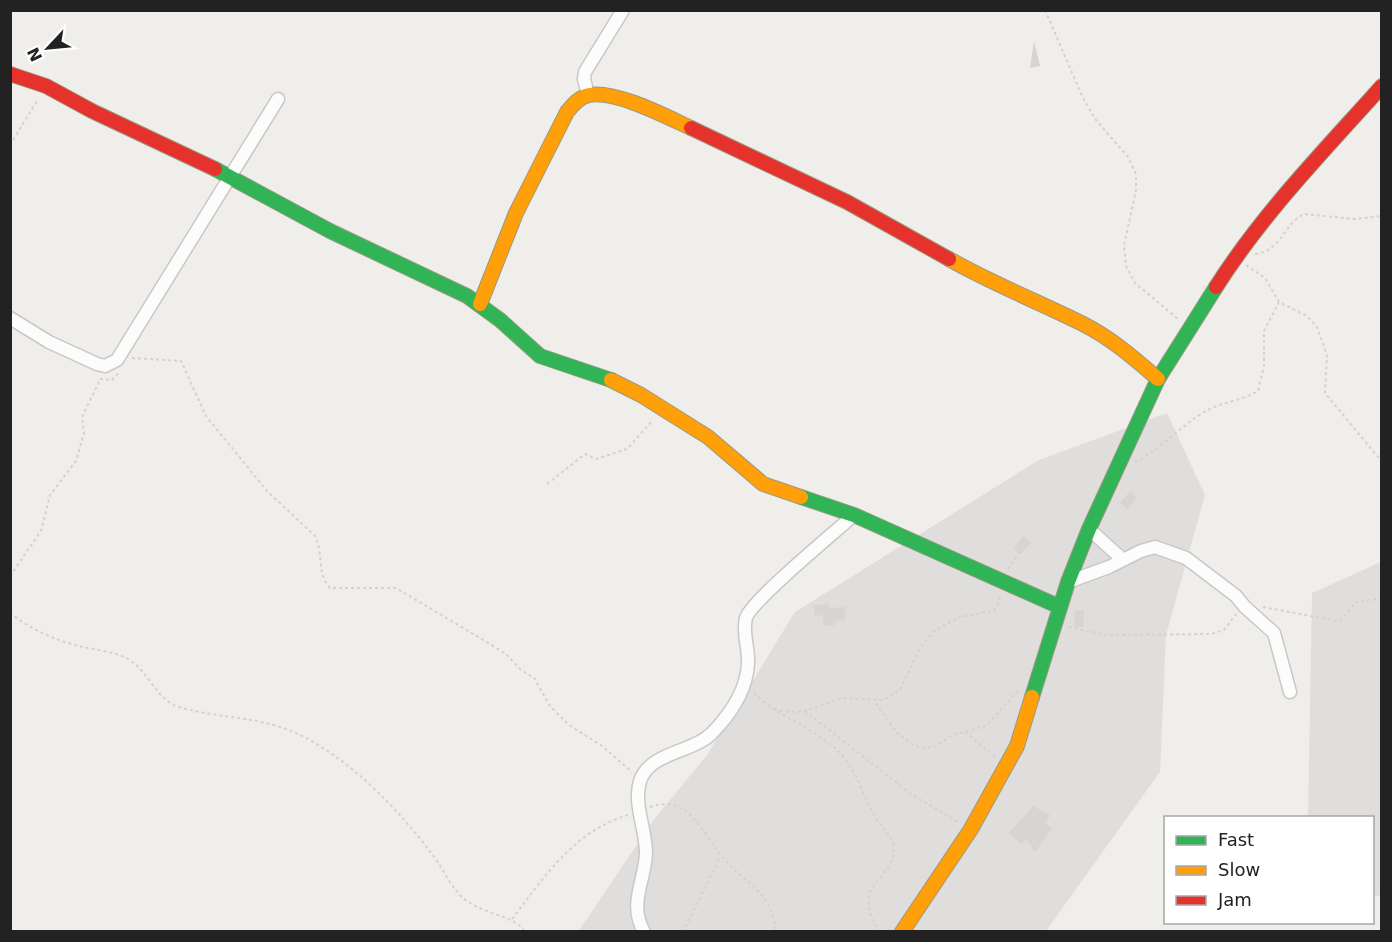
<svg xmlns="http://www.w3.org/2000/svg" width="1392" height="942" font-family="'DejaVu Sans',sans-serif">
<style>
.residential{fill:#dfdedc}
.building{fill:#d7d4d2}
.lines{fill:none;stroke-linecap:round;stroke-linejoin:round}
.street-casing{stroke:#c9c8c7;stroke-width:15}
.fast-casing{stroke:#999a82;stroke-width:16}
.slow-casing{stroke:#999a82;stroke-width:16}
.jam-casing{stroke:#999a82;stroke-width:16}
.path{stroke:#dccecd;stroke-width:2;stroke-dasharray:3 3;stroke-linecap:butt}
.street{stroke:#fdfcfc;stroke-width:12}
.fast{stroke:#30b455;stroke-width:14}
.slow{stroke:#ff9f0a;stroke-width:14}
.jam{stroke:#e5322d;stroke-width:14}
</style>
<rect width="100%" height="100%" fill="#f0eeeb"/>
<path class="residential" d="M1167,413L1205,495L1166,635L1160,772L1046,931L578,932L655,818L707,755L795,612L1039,460Z
M1381,562L1382,894L1373,898L1372,818L1308,817L1312,593Z"/>
<path class="building" d="M1034,41L1040,66L1030,68Z
M1130,491L1137,497L1127,509L1120,503Z
M1024,536L1031,543L1021,554L1014,548Z
M829,603L830,608L845,607V620L835,621V625L824,626L823,615L815,616L813,606Z
M1075,610L1084,611L1083,627H1074Z
M1033,806L1050,815L1046,824L1052,829L1035,852L1026,839L1021,844L1009,833Z"/>
<g class="lines">
<defs>
<path id="street" d="M588,95L584,79L585,72L623,10
M10,318L49,342L97,364L105,366L117,360L278,99
M1089,529L1122,559
M1068,582L1109,567L1141,551L1155,547L1186,558L1236,596L1245,607L1274,633L1290,692
M644,932C628,903 645,882 646,853C646,829 633,804 640,781C650,751 695,753 714,731C731,713 747,689 748,663C749,648 742,633 746,618C751,601 835,532 854,515"/>
<path id="fast" d="M215,169L330,231L467,296L500,320L540,356L611,380
M801,497L854,515L1060,607
M1032,697L1068,582L1089,529L1158,379L1216,287"/>
<path id="slow" d="M949,259C993,284 1039,302 1083,324C1111,338 1135,359 1158,379
M480,304L516,213L567,112C573,105 579,97 589,95C616,90 667,117 691,128
M611,380L641,395L708,437L763,484L801,497
M902,932L971,829L1017,746L1032,697"/>
<path id="jam" d="M10,74L46,86L92,111L215,169
M691,128L847,202L949,259
M1216,287C1263,213 1324,151 1382,86"/>
</defs>
<use href="#street" class="street-casing"/>
<use href="#fast" class="fast-casing"/>
<use href="#slow" class="slow-casing"/>
<use href="#jam" class="jam-casing"/>
<path class="path" d="M1045,10L1083,98L1096,120L1128,157L1136,174V190L1124,246L1126,266L1135,283L1178,319
M10,145L38,99
M1255,254C1282,251 1283,224 1304,214L1355,219L1382,216
M1246,265L1265,278L1279,302L1307,316L1317,327L1327,355L1325,393L1382,462
M132,358L181,361L206,416L267,491L315,536C324,554 316,572 330,588H396L485,641L506,654L521,670L534,678L550,706L569,725L602,746L632,772
M100,379L112,380L120,371
M1135,462C1160,449 1178,429 1201,414C1218,402 1240,402 1258,391L1264,366V331L1279,302
M547,484L585,454L596,459L627,449L653,420
M1008,569L1020,552
M10,576L41,531L50,495L76,461L84,433L82,417L100,380
M1263,607L1337,621L1342,619L1356,602L1382,598
M10,613C30,629 55,640 79,646C94,650 114,651 128,659C149,671 155,699 179,707C219,719 264,716 302,736C353,762 397,808 432,854C442,866 448,883 460,895C479,915 515,914 525,932
M1069,627L1106,635L1211,634L1224,630L1236,614
M754,693C777,715 806,725 830,744C857,765 860,792 876,818C881,828 895,837 894,849C892,884 849,881 879,932
M876,703L897,733L915,746L926,748L935,747L952,735L986,726L1018,691
M774,709L789,712L805,711L842,698L884,700L900,690L921,646L934,631L959,617L993,611L997,607L1000,594
M805,711L911,794L958,822
M965,732L996,757
M650,807C688,794 701,830 720,854C743,884 771,888 776,932
M512,919C545,876 573,832 628,815
M683,932L720,857"/>
<use href="#street" class="street"/>
<use href="#fast" class="fast"/>
<use href="#slow" class="slow"/>
<use href="#jam" class="jam"/>
</g>
<rect width="1392" height="942" fill="none" stroke="#222222" stroke-width="24"/>
<rect x="1164" y="816" width="210" height="108" fill="#ffffff" stroke="#a7a7a7" stroke-width="1.5"/>
<rect x="1176" y="836" width="30" height="9" fill="#30b455" stroke="#a7a7a7" stroke-width="1.5"/>
<text x="1218" y="846" font-size="18" fill="#222222">Fast</text>
<rect x="1176" y="866" width="30" height="9" fill="#ff9f0a" stroke="#a7a7a7" stroke-width="1.5"/>
<text x="1218" y="876" font-size="18" fill="#222222">Slow</text>
<rect x="1176" y="896" width="30" height="9" fill="#e5322d" stroke="#a7a7a7" stroke-width="1.5"/>
<text x="1218" y="906" font-size="18" fill="#222222">Jam</text>
<g transform="translate(48 48) rotate(244)" stroke="#ffffff" stroke-width="4.5" paint-order="stroke">
<path d="M0-4.5L10 22L0 15L-10 22Z" fill="#222222"/>
<text y="-9" font-size="16" font-weight="bold" text-anchor="middle" fill="#222222">N</text>
</g>
</svg>
